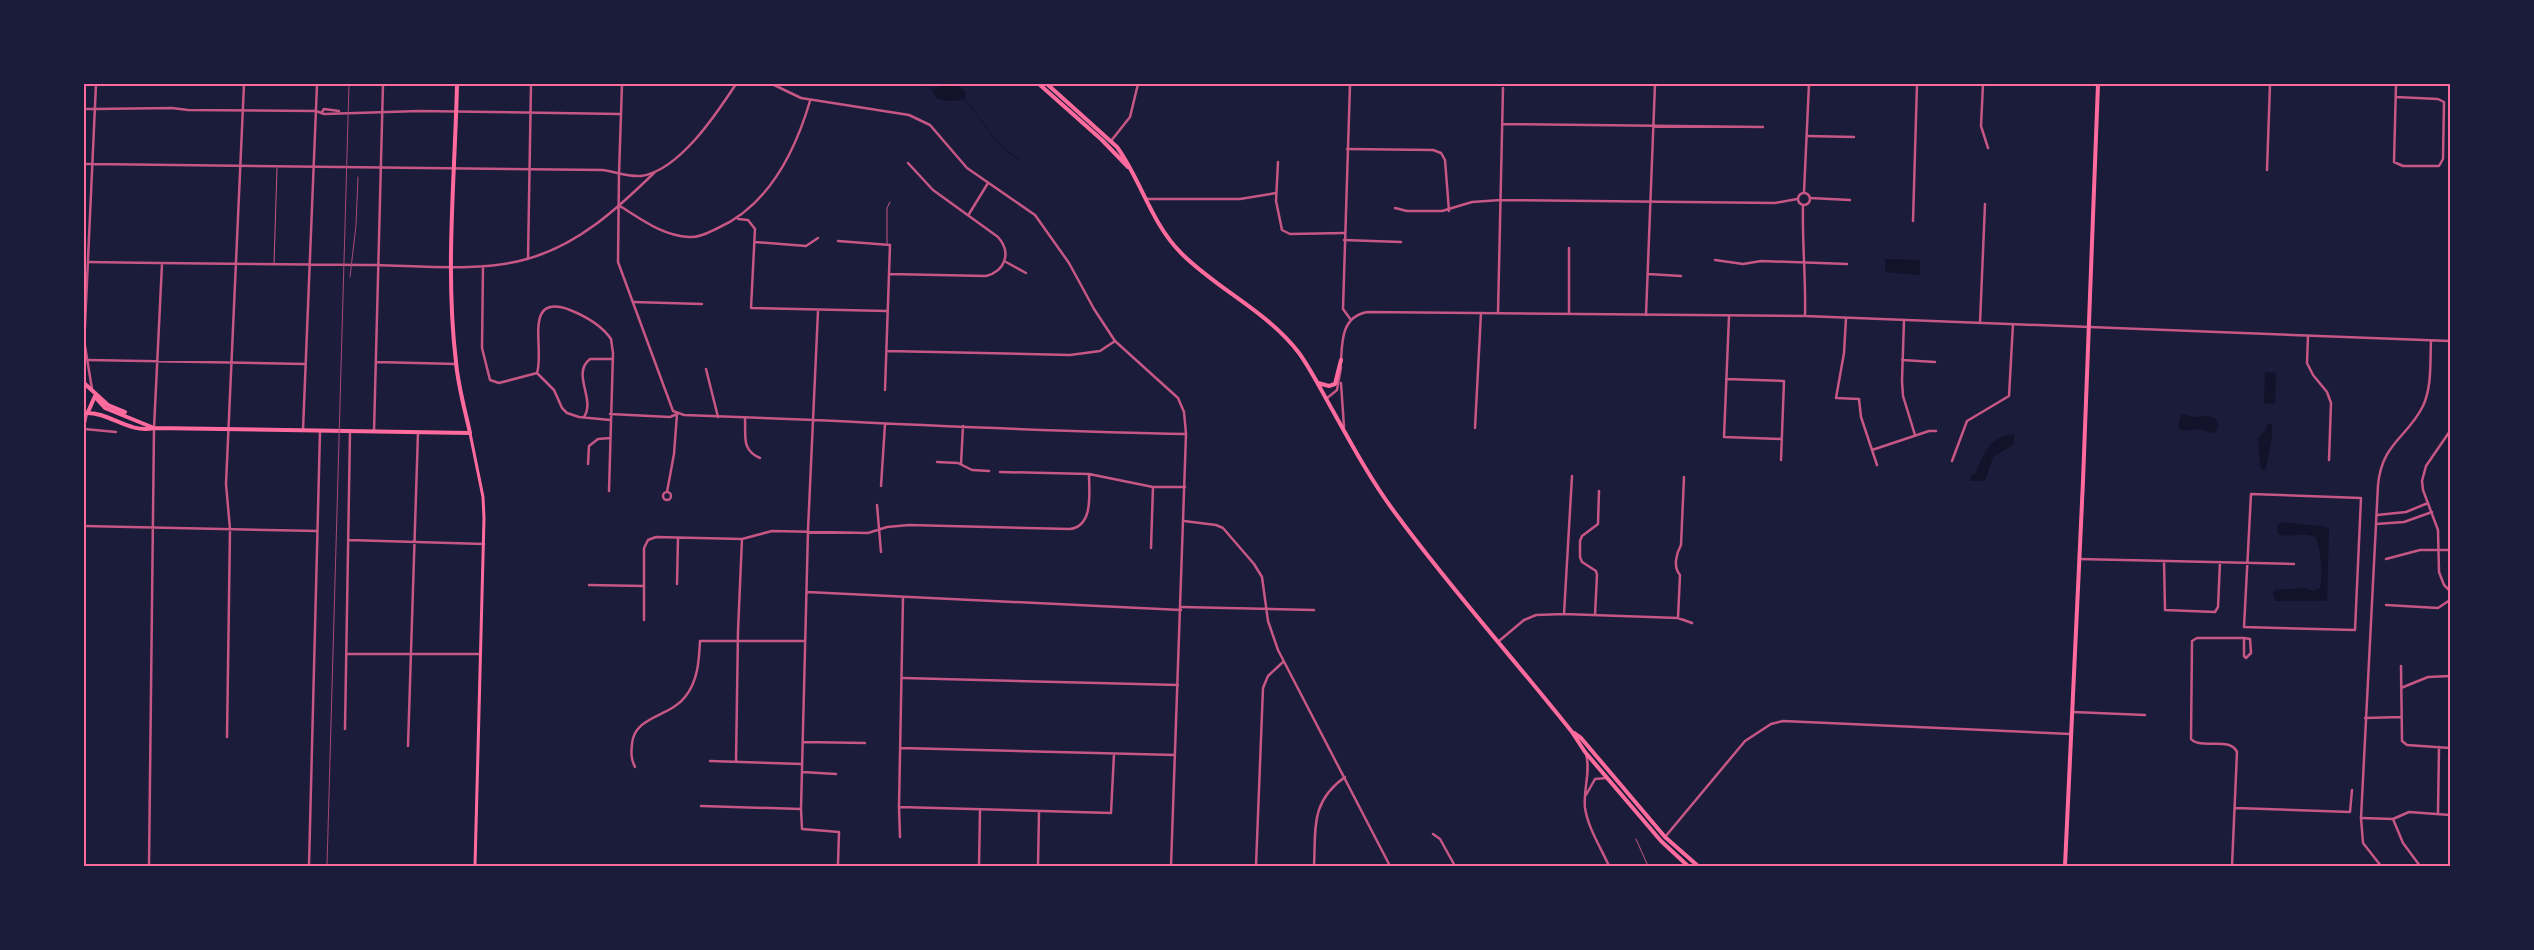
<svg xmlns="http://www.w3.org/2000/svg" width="2534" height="950" font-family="'Varela Round',sans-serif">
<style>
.water{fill:#12122b}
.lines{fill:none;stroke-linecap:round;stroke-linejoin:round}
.stream{stroke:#12122b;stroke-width:1}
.service{stroke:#c65784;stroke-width:1}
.minor{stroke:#c65784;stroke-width:2.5}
.tertiary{stroke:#c65784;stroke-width:2.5}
.secondary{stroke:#ff6b9d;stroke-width:3}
.primary{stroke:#ff6b9d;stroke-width:4}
.rail{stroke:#a44b75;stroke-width:1}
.neatline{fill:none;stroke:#ff6b9d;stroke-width:2}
</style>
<rect width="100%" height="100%" fill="#1b1b3a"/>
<path class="water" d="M940,84H956L966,93L965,100L947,101L936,98L932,89L939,87Z
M1885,259L1920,260V275L1885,272Z
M2265,372L2276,373L2275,404L2264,403Z
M2181,414C2187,413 2189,417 2194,417C2205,417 2204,413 2216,419L2219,425L2215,433L2196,429L2185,431L2178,428Z
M2268,423L2272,425C2273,440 2268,454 2266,469L2263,470L2260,467L2258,438L2265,431Z
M2014,434V444L1993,457L1985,481H1970L1971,475L1975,474C1985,453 1989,436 2014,434Z
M2283,522L2326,527L2329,529L2327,601H2275L2273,592L2275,590L2304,588L2314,591L2320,588C2323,573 2321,552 2316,538C2304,530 2291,539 2278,534L2277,526Z"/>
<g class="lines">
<path class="stream" d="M926,86L932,89
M965,100C983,119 995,147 1019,159"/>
<path class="service" d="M887,244V208L890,202
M274,264L277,168
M1636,839L1648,866"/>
<path class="minor" d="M1983,84L1981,126L1988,148
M2396,97L2438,99L2444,102L2443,159L2439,166H2403L2394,162L2396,84
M94,109L172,108L188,110L316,111L324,114L419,111L620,114
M322,112L324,109L339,111
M1502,124L1763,127
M1807,136L1854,137
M1111,141L1130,117L1138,84
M1347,149L1433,150L1441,153L1445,160L1449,211
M1278,162L1276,201L1282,230L1290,234L1344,233
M84,164H92
M2267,170L2270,84
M619,174L622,84
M1810,198L1850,200
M1146,199H1240L1276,193
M620,206C641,219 663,236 689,237C699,238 709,232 718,228C769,205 795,152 810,101
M1395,208L1407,211H1442L1472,202L1501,200L1775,203L1797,199
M969,214L988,183
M738,219L748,220L755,229L751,308L887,311
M1913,221L1917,84
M1344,240L1401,242
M838,241L890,245L885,390
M755,242L806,246L818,238
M1569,248V314
M528,259L531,84
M1715,260L1743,264L1761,261L1847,264
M88,262C184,264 280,264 376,265C424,266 482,272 527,259C578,245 617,209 654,173
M1006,262L1026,273
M483,266L482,348L490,380L499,383L537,373C545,349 522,292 570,310C585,316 602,326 611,339L613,353L609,491
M889,274L986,276C1005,271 1012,253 998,237L933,190L908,163
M1648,274L1681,276
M633,302L702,304
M818,311L808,530L801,809L802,829L839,832L838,864
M1498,313L1503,88
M1646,315L1655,84
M1729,316L1724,437L1782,439
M1846,318L1844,353L1836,398L1859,399L1861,417L1877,465
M1904,320L1902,381L1903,396L1915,435
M1980,323L1985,204
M2308,336L2307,363L2313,375L2327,392L2331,403L2329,460
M887,351L1070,355L1100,351L1115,341
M87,360L305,364
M1902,360L1935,362
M376,362L456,364
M706,369L718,417
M537,373L554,390L562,408L567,413L579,417L610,420
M1726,379L1784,381L1781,460
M610,414L670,417L677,414
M584,417C596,399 571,374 590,359H613
M745,418C746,436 741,450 760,458
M814,420C938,426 1062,432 1186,434
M1475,428L1481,313
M84,429L116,432
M303,430L317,84
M2450,431L2426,466L2422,481L2423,490L2438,530L2439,572L2444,585L2450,591
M374,432L383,84
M1872,450L1929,431H1936
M1952,461L1967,421L2009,396L2013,324
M937,462L958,463L972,470L989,471
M588,464L589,446L598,439L610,438
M961,464L963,426
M1000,472L1089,474
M881,486L885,424
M667,492L674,454L677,414
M663 496a4 4 0 1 1 8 0a4 4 0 1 1-8 0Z
M2251,494L2361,498L2355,630L2244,627Z
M877,505L881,552
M2377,515L2406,512L2428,503
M1184,521L1216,525L1223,528L1254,564L1262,577L1268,621L1278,650L1390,866
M2376,524L2404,522L2432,512
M84,526L317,531
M348,540L484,544
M1151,548L1153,487
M2079,559L2294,564
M2386,559L2420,550H2450
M2164,561L2165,610L2215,612L2218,607L2220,562
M677,584L678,538
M589,585L644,586
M807,592L1181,610
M2386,605L2438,608L2450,600
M1181,607L1314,610
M1564,614L1572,476
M1595,615L1597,575L1596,571L1582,562L1580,557V541L1582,536L1598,524L1599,491
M1678,618L1680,575C1673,567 1676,554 1681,545L1684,477
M644,620V548L648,540L656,537L742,539L772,531L868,533L887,527L909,525L1070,529C1094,526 1089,492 1089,474L1153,487H1185
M1499,641L1524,620L1536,615L1564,614L1678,618L1692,623
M347,654H479
M2401,666L2402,741L2407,745L2450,748
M903,678L1178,685
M2401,688L2428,677L2450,676
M2073,712L2145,715
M2365,718L2401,717
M345,729L350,431
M227,737L230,529L226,484L244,84
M803,742L865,743
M408,746L418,432
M901,748L1175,755
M1586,754C1591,772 1583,789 1585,808C1588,828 1601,848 1609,866
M710,761L802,764
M736,762L738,631L742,539
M635,767C631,759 631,753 632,744C634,716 670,717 685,697C698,681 699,661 700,641H805
M802,772L836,774
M1586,795L1595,779L1606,778
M701,806L801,809
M899,807L1111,813L1114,754
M2235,808L2350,812L2352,790
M2438,813L2439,747
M2361,818L2393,819L2409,812L2450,815
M2393,819L2403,843L2420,866
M1433,834L1440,839L1455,866
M900,837L899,807L903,598
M1665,837L1745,741L1771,724L1783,721L2070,734
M149,866L154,428L162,264
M309,866L320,431
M979,866L980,811
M1038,866L1039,812
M1256,866L1263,688L1268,676L1283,662
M1314,866C1316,828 1310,802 1345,777
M2232,866L2237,752C2230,736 2201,750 2191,739L2192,641L2197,638H2244L2250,639L2251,653L2246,658L2244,656V638"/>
<path class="tertiary" d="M772,84L801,98L909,115L930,125L967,168L1035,215L1069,263L1094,309L1115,341L1178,398L1184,412L1186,434L1171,866
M1350,84L1343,309L1351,320
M84,109H94
M92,164L603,170C616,172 628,177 641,176C679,171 717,113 736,84
M619,174L618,262L673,411L684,415L814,420
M1804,192L1809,84
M1798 199a6 6 0 1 1 12 0a6 6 0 1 1-12 0Z
M1803,205C1802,242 1806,279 1805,316
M85,346L92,389
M84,347L96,84
M1341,361C1342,340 1342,316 1368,312L1805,316L2450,341
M1341,383L1344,427
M1326,399L1337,390L1341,367
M84,427L87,414
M2381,866L2363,843L2361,818L2378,485C2382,443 2407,438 2423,406C2432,387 2430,362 2431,341"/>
<path class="secondary" d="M470,433L483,497L484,518L475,866"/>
<path class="primary" d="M1039,84L1102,140L1128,167
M1047,84L1117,147C1141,180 1151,223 1181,253C1218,290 1267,311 1299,353C1312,371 1322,392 1333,411C1353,447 1372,482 1396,514C1451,589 1514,659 1572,732L1585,752L1661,841L1688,866
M84,383L108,405L125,412
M1318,383L1329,386L1335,384L1341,360
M95,397L105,408L154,428
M88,412L95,396
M84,413C109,411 128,434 154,428L470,433C465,410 458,386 456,362C445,270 455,176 457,84
M1574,733L1581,738L1665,837L1698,866
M2065,866L2083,481L2098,84"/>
<path class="rail" d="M350,277L356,225L358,177
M327,866L349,84"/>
</g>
<rect width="2534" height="950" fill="none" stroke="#1b1b3a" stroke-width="170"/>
<rect x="85" y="85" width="2364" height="780" class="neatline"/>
</svg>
